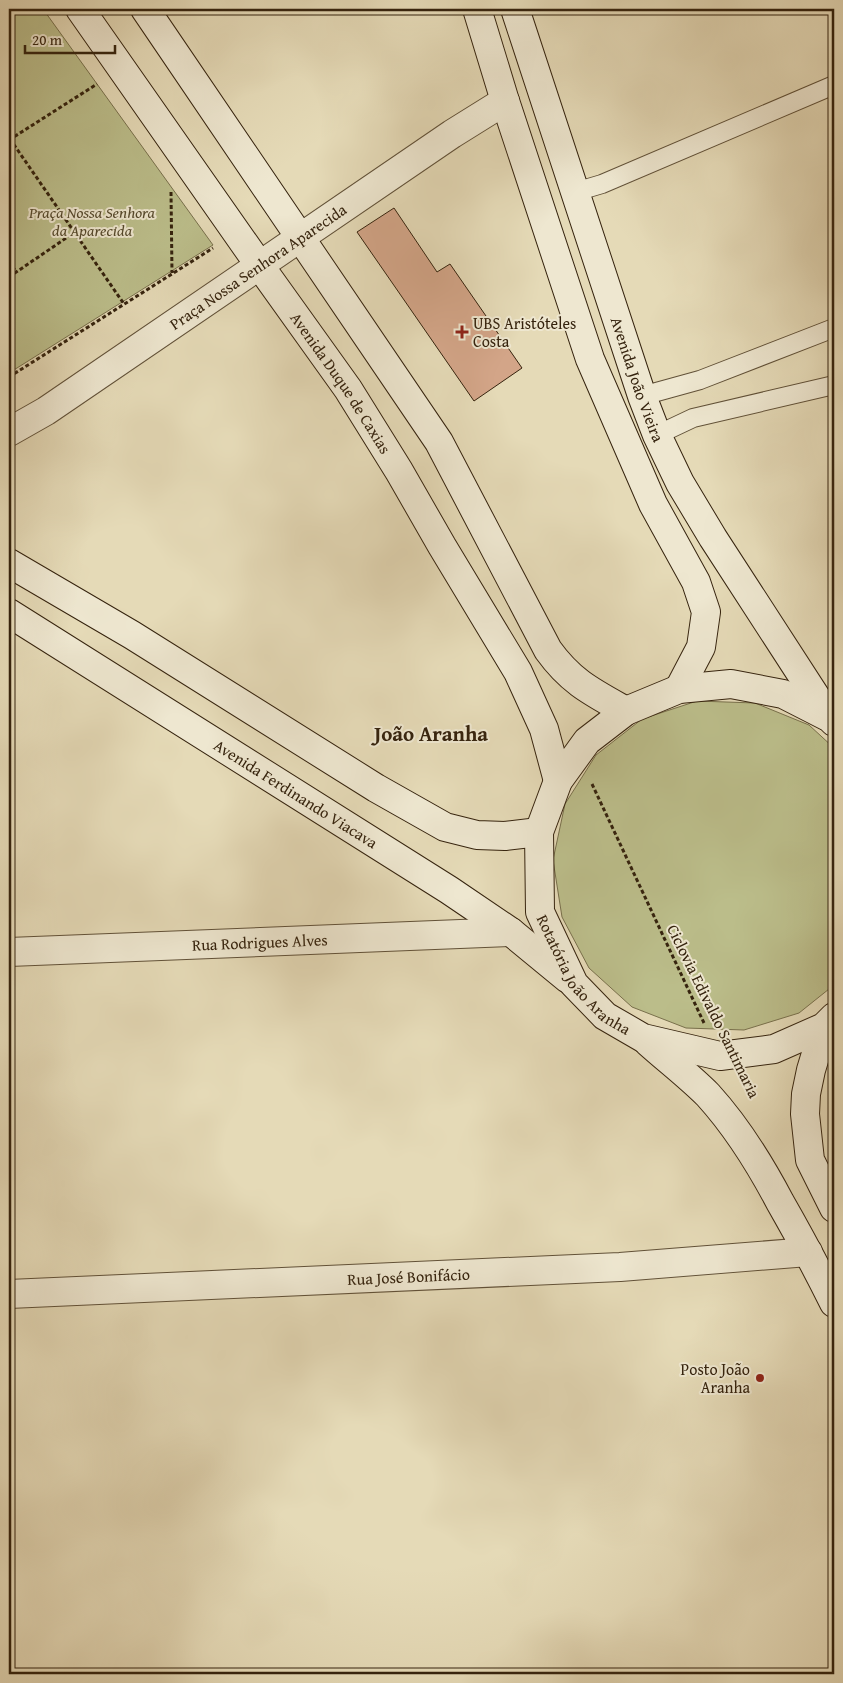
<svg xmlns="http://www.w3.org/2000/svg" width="843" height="1683" font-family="'Gentium Book Plus',serif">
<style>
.green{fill:#bbbd8a;stroke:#78704c}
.building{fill:#d3a588;stroke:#35230e}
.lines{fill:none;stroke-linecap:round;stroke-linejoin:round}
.lane-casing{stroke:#615138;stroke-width:20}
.street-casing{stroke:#615138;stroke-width:30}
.secondary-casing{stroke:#35230e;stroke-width:30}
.path{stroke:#35230e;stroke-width:3;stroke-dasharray:4 2.5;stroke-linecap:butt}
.lane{stroke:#eee7d0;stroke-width:18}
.street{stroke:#eee7d0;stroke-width:28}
.secondary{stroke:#eee7d0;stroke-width:28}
.poi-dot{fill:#8f2418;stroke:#eee7d0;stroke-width:2}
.labels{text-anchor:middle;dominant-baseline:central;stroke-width:4;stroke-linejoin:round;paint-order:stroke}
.park-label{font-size:16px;font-style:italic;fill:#564a2d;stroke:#eee7d0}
.street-label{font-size:16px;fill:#35230e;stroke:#eee7d0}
.poi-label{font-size:16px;fill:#35230e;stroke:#eee7d0;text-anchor:start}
.district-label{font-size:21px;font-weight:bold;fill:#35230e;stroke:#eee7d0}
</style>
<rect width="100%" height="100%" fill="#e5dab7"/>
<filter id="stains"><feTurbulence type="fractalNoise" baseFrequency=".004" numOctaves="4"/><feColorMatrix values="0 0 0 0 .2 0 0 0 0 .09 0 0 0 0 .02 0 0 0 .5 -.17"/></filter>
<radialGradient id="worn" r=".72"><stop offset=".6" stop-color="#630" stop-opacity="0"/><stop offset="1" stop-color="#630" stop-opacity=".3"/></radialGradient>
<path class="green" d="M9,9H43L213,245L9,373Z
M697,701L755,703L809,725L834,748V985L799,1013L744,1030L686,1028L632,1007L589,968L562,917L553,860L565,804L596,755L642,719Z"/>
<path class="building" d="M394,208L437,272L450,264L522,368L474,401L357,232Z"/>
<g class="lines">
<defs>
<path id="lane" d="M575,192L602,184L834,85
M642,396L700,380L834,328
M657,435L693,418L834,385"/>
<g id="street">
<path id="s1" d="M9,432L46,411L452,134L505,101"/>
<path id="s2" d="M9,952L511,932"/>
<path id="s3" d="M9,1294L620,1267L808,1252"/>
</g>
<g id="secondary">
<path id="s4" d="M80,9L260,266L348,389L399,471L442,546L518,672L544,729L558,781"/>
<path d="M145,9L439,442L548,650C571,682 592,692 626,711"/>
<path d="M477,9L505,101L590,359L653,504L696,582L706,612L701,647L679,689"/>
<path id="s5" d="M515,9L642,396L657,435L680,483L713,538L829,717"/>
<path d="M9,563L132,635L376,788L445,827L477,835L505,836L539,832"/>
<path id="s6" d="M9,613L449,890L511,932L568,979"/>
<path id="s7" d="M834,722L830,718L783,694L731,684L679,689L626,711L587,741L558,781L539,832L540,912L574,984L605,1016L643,1038L720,1056L774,1049L824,1027L834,1017"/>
<path d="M824,1027L811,1070L806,1094L805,1114L810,1160L834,1208"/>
<path d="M648,1042C668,1060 689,1076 708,1095C737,1127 760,1164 780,1202C799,1235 817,1269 834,1303"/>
</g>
</defs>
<use href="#lane" class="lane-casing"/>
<use href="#street" class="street-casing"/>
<use href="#secondary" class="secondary-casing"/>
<path class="path" d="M10,139L124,304
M9,140L97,84
M171,192L172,273
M9,261L16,272
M9,277L75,232
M9,377L213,248
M592,784L704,1023"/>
<use href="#lane" class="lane"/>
<use href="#street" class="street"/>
<use href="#secondary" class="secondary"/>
</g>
<g class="poi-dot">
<path d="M459.5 324.5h5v5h5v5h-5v5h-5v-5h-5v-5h5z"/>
<circle cx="760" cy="1378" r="5"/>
</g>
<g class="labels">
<g class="park-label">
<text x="92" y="212">Praça Nossa Senhora<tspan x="92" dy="18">da Aparecida</tspan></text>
</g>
<g class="street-label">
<text stroke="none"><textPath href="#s1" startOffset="299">Praça Nossa Senhora Aparecida</textPath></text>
<text stroke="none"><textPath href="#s5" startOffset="390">Avenida João Vieira</textPath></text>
<text stroke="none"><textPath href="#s4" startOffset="456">Avenida Duque de Caxias</textPath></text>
<text stroke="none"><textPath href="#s6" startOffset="339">Avenida Ferdinando Viacava</textPath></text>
<text stroke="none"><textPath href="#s2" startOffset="251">Rua Rodrigues Alves</textPath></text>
<text stroke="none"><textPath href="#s7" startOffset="532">Rotatória João Aranha</textPath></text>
<text transform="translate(714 1011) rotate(64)">Ciclovia Edivaldo Santimaria</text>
<text stroke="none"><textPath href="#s3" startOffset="400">Rua José Bonifácio</textPath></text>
</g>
<g class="poi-label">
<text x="473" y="323">UBS Aristóteles<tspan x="473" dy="18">Costa</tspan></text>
<text x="750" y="1369" text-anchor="end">Posto João<tspan x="750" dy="18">Aranha</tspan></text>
</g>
<g class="district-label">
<text x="431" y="733">João Aranha</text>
</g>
</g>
<rect width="843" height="1683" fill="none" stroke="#e5dab7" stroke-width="30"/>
<rect x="10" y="10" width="823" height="1663" fill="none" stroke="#35230e" stroke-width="2.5"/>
<rect x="15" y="15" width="813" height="1653" fill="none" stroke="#35230e"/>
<path d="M25 45v8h90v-8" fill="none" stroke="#35230e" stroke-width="2.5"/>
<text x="32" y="45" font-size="15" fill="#35230e" stroke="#eee7d0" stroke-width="4" paint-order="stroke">20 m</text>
<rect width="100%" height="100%" filter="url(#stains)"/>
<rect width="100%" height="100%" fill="url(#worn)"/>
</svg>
